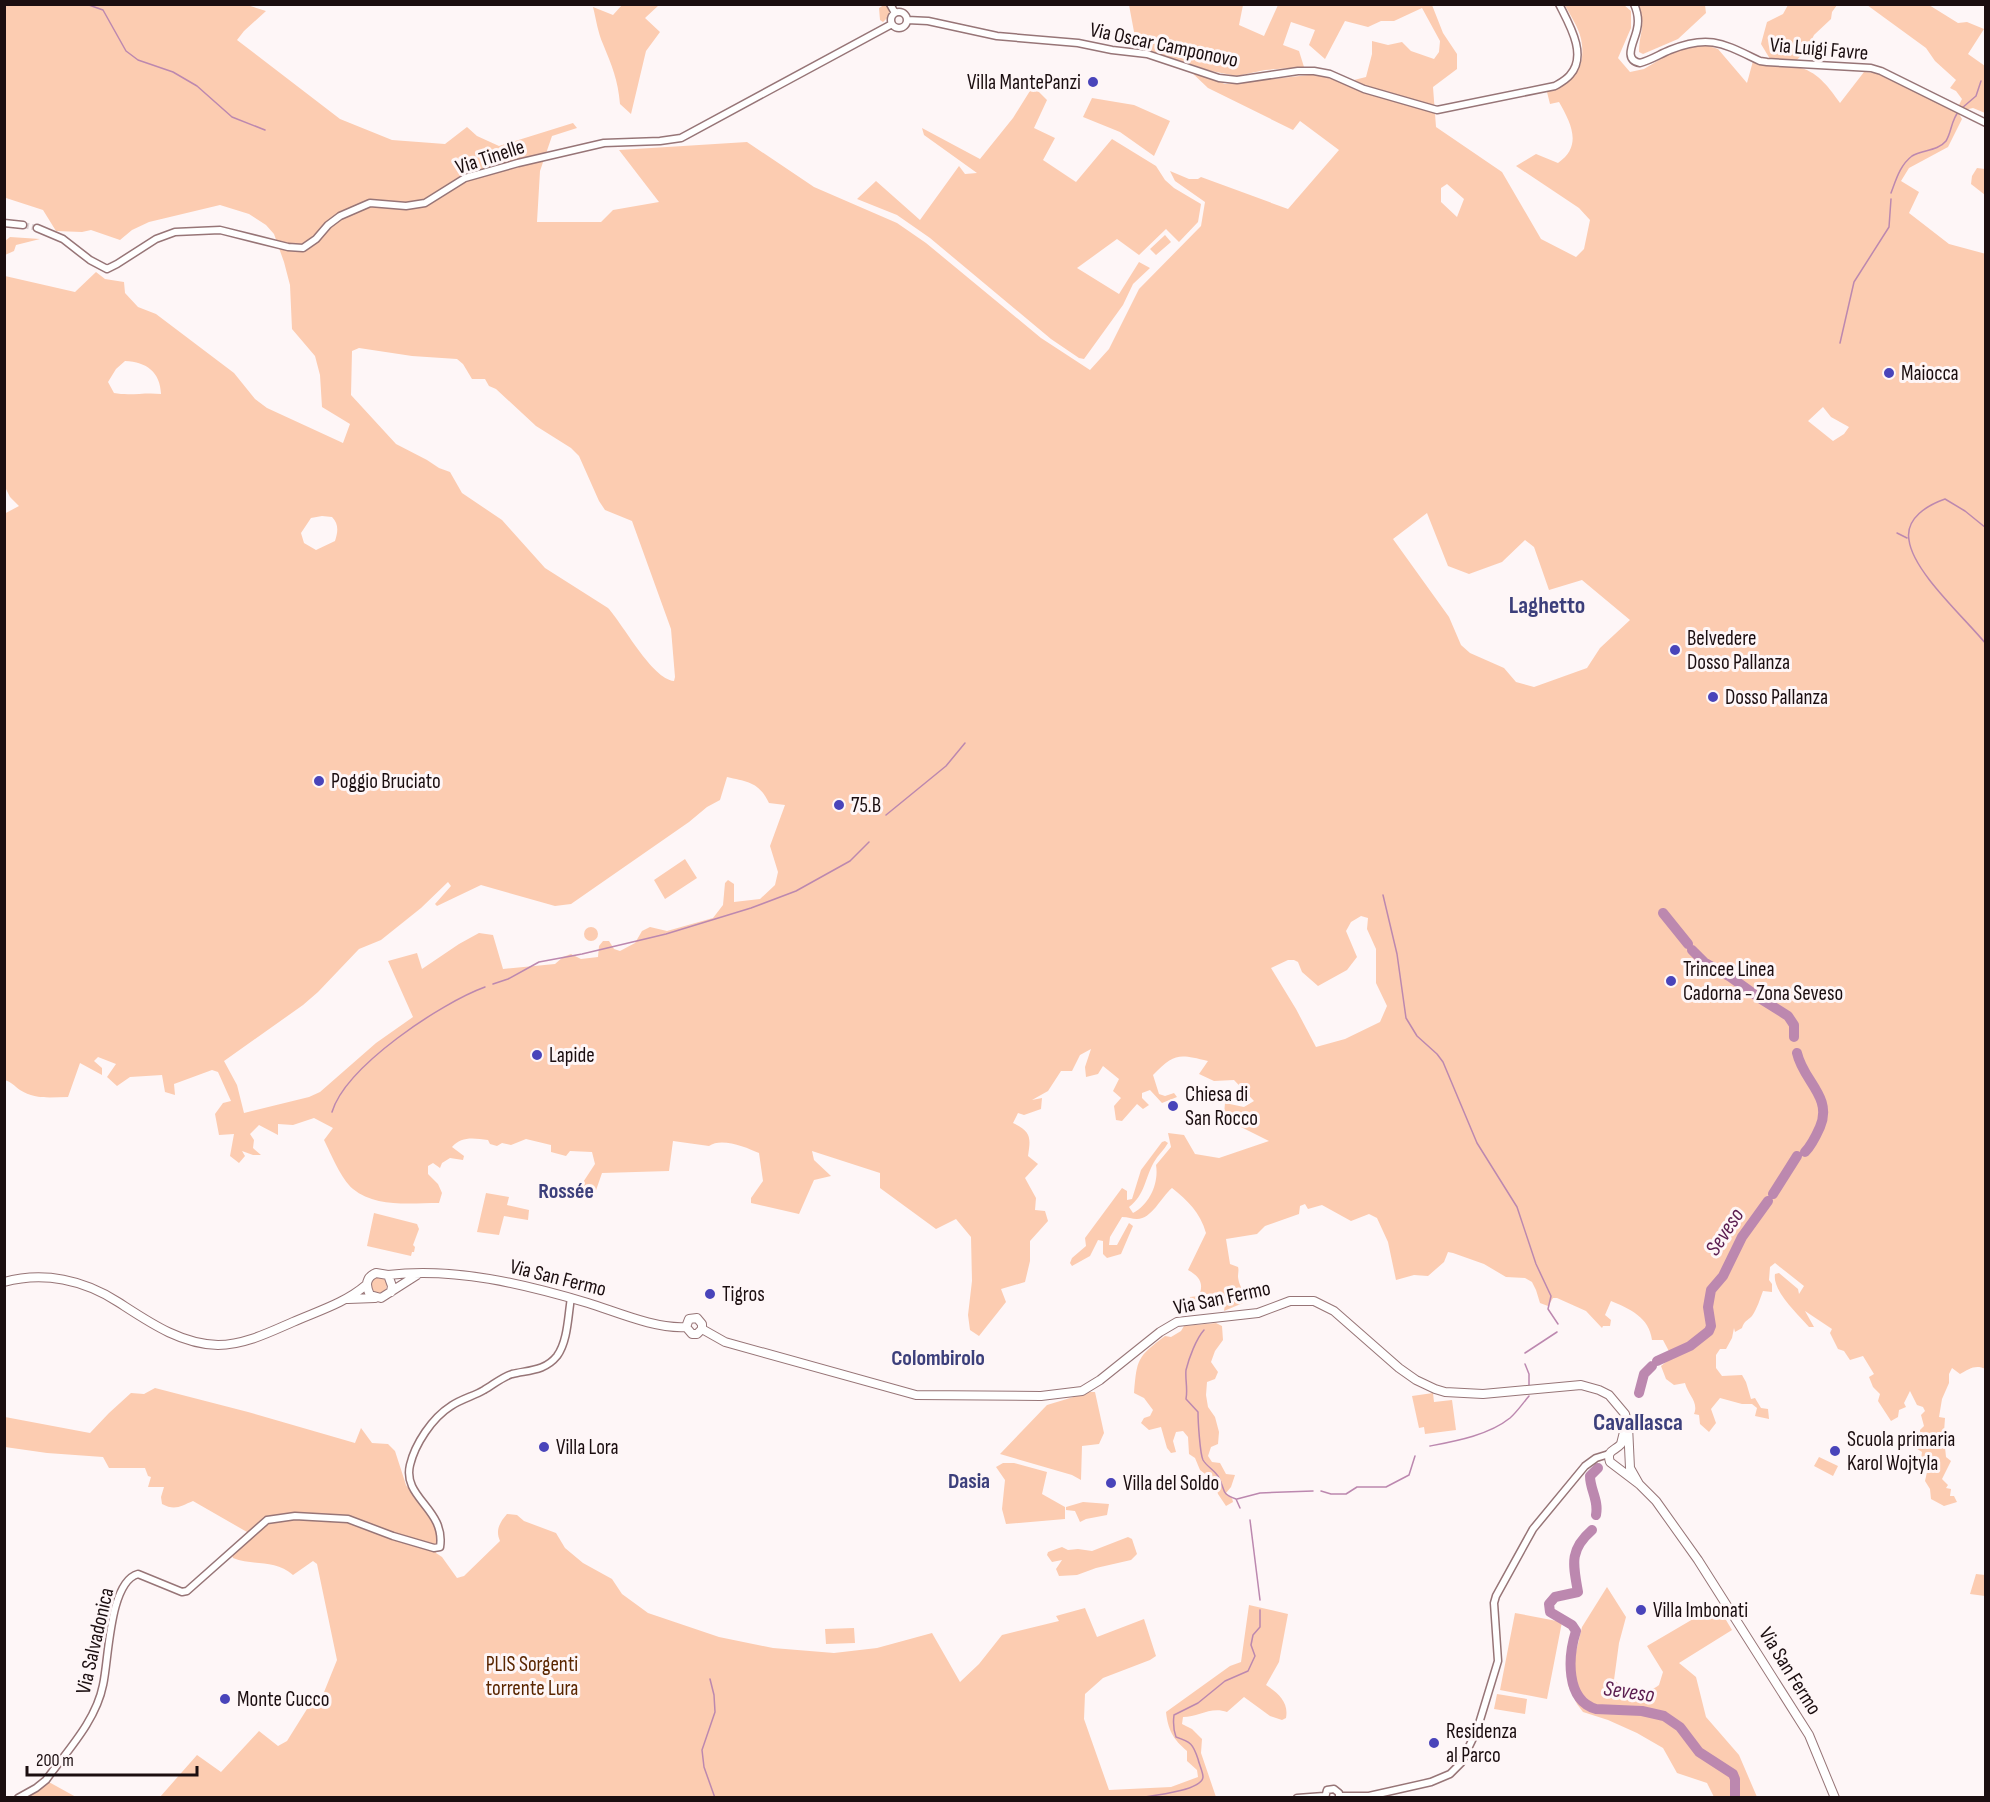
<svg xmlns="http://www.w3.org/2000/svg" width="1990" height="1802" font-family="'Sofia Sans Condensed',sans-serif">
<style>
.green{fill:#fcccb1;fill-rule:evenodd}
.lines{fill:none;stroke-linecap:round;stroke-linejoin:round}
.stream{stroke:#bc88af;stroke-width:1.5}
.river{stroke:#bc88af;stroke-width:10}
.tertiary-tunnel{stroke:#dcd3d4;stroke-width:6;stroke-dasharray:6 3;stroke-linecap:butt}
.tertiary-casing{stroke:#977577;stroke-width:9}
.secondary-casing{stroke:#977577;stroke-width:10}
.tertiary{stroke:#fff;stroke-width:6}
.secondary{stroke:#fff;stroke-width:8}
.poi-dot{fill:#4944ba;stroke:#fef6f7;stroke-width:2}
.labels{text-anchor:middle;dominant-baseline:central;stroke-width:6;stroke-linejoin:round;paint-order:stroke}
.street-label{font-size:21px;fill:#1b0e10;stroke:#fef6f7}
.poi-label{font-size:21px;fill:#1b0e10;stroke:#fef6f7;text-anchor:start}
.park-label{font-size:21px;fill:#5a2600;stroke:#fef6f7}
.neighbourhood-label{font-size:22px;font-weight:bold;fill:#3c3f7b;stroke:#fef6f7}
.water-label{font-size:22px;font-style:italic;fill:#5b1d50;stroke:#fef6f7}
.quarter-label{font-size:24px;font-weight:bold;fill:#3c3f7b;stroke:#fef6f7}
</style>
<rect width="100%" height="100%" fill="#fef6f7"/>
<path class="green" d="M244,4L266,11L244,31L237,40L340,119L392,140L445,144L467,127L477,136L499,146L573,123L577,128L552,136L540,171L537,222H601L613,210L659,202L619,150L747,142L814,187L897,223L926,243L1041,338L1090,370L1109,349L1139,289L1201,226L1205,202L1175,181L1170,171L1189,179H1198L1201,177L1288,209L1339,150L1300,121L1293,130L1208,88L1188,69L1225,84L1318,74L1342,83L1366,77L1372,54V41L1388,45L1402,42L1411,51L1434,59L1439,52L1440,41L1422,8L1394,21H1381L1368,27L1345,21L1325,59L1309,45L1315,30L1291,22L1283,45L1299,51L1304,67L1265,70L1237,76L1211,71L1148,50L1132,47L1135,37L1129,5H1243L1239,25L1264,36L1278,5H1432L1443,33L1457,54V69L1433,87L1436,127L1502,172L1541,239L1576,257L1584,249L1590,220L1579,208L1516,166L1536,154L1558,163C1583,146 1571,123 1559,102L1550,104L1547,92C1573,84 1587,67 1581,39C1579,28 1570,15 1565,5H1624L1631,11V28L1618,58L1630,72L1644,69L1674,51L1706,45L1718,49L1747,83L1753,61C1769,68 1785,63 1801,68C1819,73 1830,89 1840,103L1864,72L1876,73L1959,114L1962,119L1948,147L1909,168L1901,181L1919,192L1909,213L1949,244L1986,254V1369C1975,1364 1969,1369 1960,1374L1952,1368L1949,1374V1383L1942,1399L1939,1417L1945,1418L1944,1432L1938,1443V1448L1945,1447L1946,1457L1951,1461L1942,1479L1948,1485L1946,1488L1951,1489L1950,1496H1954L1957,1502L1944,1506L1931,1499L1930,1489L1925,1481L1929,1463L1921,1459L1922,1452L1914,1447V1442L1921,1440L1920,1430L1924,1426L1921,1415L1925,1411L1923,1407L1917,1405L1910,1391L1904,1403L1906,1407L1899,1410L1898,1417L1891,1421L1878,1401L1880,1394L1873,1387L1869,1377L1874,1374L1863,1356L1850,1360L1844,1351L1838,1349L1830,1333L1832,1329L1805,1311L1814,1327H1809C1798,1314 1772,1291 1775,1274L1779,1273L1798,1289L1799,1294L1804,1286L1775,1263L1770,1267L1769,1280L1772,1284V1292L1763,1291C1760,1299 1757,1309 1752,1316C1747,1321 1744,1321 1742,1328L1735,1332L1734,1328L1732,1338L1726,1349H1720L1716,1355V1368L1722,1376L1742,1375L1746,1382L1751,1399L1755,1398L1761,1408L1768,1409L1769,1419L1755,1416L1757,1408L1752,1404H1742L1720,1398L1711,1409L1716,1423L1709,1432L1700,1424L1699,1415L1694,1414C1699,1402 1688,1395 1685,1383L1674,1385L1666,1379L1661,1366L1672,1357L1663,1340H1652C1649,1317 1630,1309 1611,1301L1605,1315L1611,1320L1610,1326H1603L1602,1328L1586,1311L1557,1298H1553L1548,1306L1540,1303L1536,1290L1532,1282L1525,1278L1506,1277L1484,1264L1453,1253L1448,1252L1444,1262L1428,1276L1414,1275L1396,1280L1388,1242L1377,1218L1369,1214L1351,1221L1322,1205L1308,1209L1305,1204L1300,1206L1299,1214L1265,1226L1257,1234L1226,1239L1230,1264L1238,1267C1239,1270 1238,1273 1238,1277C1239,1287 1245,1290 1243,1303L1224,1311L1225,1304L1218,1295L1196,1302L1189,1301L1190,1297L1199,1296C1204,1283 1200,1277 1188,1270L1206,1233C1200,1212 1188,1201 1172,1188C1161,1197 1152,1219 1137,1219C1132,1219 1128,1217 1122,1217L1110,1237L1109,1245H1117L1129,1223L1133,1226L1121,1254L1107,1258L1103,1254V1241L1098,1240L1090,1256L1072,1266L1070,1263L1072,1258L1086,1246L1085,1238L1122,1188L1127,1191V1200L1132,1199L1141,1170L1162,1142L1165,1141L1168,1143C1164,1150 1158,1155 1154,1162C1145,1178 1145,1195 1129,1207L1133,1213C1150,1204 1159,1183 1156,1165L1171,1147L1168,1133L1184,1135L1195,1154L1219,1158L1269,1141L1239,1126L1224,1115L1225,1103L1244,1107L1254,1101L1234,1080L1214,1081L1199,1074L1208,1061C1178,1054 1175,1053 1153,1075L1159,1094L1165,1096L1174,1093L1177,1097L1162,1103L1150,1090L1142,1093V1098L1149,1105L1143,1109L1137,1104L1122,1121L1116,1120L1114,1106L1121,1098L1113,1091L1119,1079L1103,1066L1098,1074L1086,1077L1085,1067L1091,1049L1080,1055L1072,1071H1061L1048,1091L1032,1100L1042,1098L1041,1109L1024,1115L1018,1113L1013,1123C1031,1132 1031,1137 1028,1156L1038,1164L1025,1178L1036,1198L1035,1210L1045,1211L1048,1221L1030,1241V1261L1025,1282L1001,1289L1006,1302L979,1336L970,1330L968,1315L972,1281L971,1237L956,1219L936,1229L880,1188V1173L812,1151L814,1160L831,1176L814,1180L799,1214L751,1203V1198L763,1181L759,1153C746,1147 721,1137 709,1146L673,1141L669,1171L602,1173L593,1199L574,1196L595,1164L592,1152L570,1151L566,1156L551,1152V1145L526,1139L511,1145L502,1143L497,1146L490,1144L488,1140C474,1138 461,1136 452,1147L464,1156L463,1160L450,1158L442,1163L440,1168L433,1163L428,1166V1174L438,1184L442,1193L439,1203C411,1203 376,1208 353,1189C341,1179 331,1154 324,1140L333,1128L314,1118L293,1125L278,1124V1135L259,1125L250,1134L254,1140L253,1148L261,1155H253L242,1151L245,1156L239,1163L230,1156L234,1134L219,1135L215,1114L223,1103L231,1101L218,1072L212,1070L174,1084L175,1095L165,1092L162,1075L130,1077L117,1086L107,1077L116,1064L98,1057L94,1061L102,1068V1075L80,1063L68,1097C52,1097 35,1100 20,1090C14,1086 12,1082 4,1080V514L19,506L10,497L5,487V276L75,292L96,272L105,279L124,282L125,293L138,307L156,314L234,373L255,399L267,408L343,443L350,424L322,407L320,375L315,356L292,329L290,285L284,262L274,234L266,225L249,214L220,205L149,222L132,230L120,240L91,230L82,232L56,231L43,210L6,198L5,199V5ZM1447,184L1464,199L1457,217L1441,202V188ZM359,348L412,356L457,359L463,364L472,379H485L489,386L496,389L536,426L571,448L579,456L599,501L605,510L632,521L671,629L675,677L674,681C652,679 623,624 608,608L545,568L502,520L462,493L450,472L439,468L427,460L396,444L351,395L352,351ZM125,361C147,362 160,372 161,394C145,392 130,396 114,393L108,382L116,369ZM1823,407L1831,417L1849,427L1844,434L1833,441L1808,421ZM1427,513L1448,566L1469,574L1502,562L1525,540L1534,547L1549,590L1582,580L1630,620L1600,648L1587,668L1534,687L1516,682L1504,668L1470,653L1461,645L1449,617L1393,539ZM322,516L332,517C339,524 338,532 335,541L316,550L304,543L301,533L311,518ZM727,777C748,782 759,782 769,803L785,805L770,846L778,872L775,885L760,899L734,902V884L728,880L725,883L723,905L713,918L667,931L650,927L642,931L635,943L620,951L614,949L609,941H603L599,946L598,957L581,959L571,954L563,957L555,964L503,969L493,935L479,933L459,944L422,969L417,953L388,961L413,1017L376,1043L320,1092L309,1097L244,1113L237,1085L224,1061L303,1005L318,992L359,949L381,940L421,908L448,882L451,886L435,904L437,906L481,885L555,906L571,904L689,822L707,807L720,800ZM1361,916L1368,918L1367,929L1376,949V983L1387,1006L1380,1022L1345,1039L1316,1047L1296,1009L1271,968L1288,960H1294L1298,962L1302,972L1318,986L1347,970L1357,957L1346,931L1351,922Z
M622,5H659L645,18L660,32L646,51L631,114L620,104C618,80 612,66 603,44C598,33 596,19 593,7L613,15Z
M884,5L889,7C891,13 888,18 883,22L880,20L879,8Z
M1638,5H1705L1706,13L1678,39L1643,54L1639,52C1639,33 1647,24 1638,5Z
M1788,5H1837L1832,12L1831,19L1814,35L1807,49L1796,61L1770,59L1761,44L1767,22L1783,14Z
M1867,5H1929L1958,23L1967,22L1984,29L1968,54L1985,66V113L1973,108L1964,110L1958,107L1962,99L1956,91L1950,88L1956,80L1935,61L1926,48Z
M1033,86L1047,100L1034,128L1055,138L1043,160L1076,182L1112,139L1156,166L1165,180L1174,188L1201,204L1198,222L1179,242L1166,229L1139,255L1117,239L1077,268L1119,294L1139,262L1150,268L1133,284L1123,305L1084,359L1079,358L1051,339L930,238L897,215L857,199L876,181L920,220L959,166L965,174L977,173L924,135L922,128L980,159L1013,118Z
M1092,98L1134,105L1170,121L1154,156L1120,132L1083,117Z
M1977,168L1985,169V195L1971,184L1972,176Z
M1165,235L1171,242L1156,255L1150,249Z
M10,237L40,239L16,245L14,251L5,255V241Z
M685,859L697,878L665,899L654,880Z
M584 934a7 7 0 1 1 14 0a7 7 0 1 1-14 0Z
M486,1193L509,1197L507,1205L529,1210L528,1220L504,1216L499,1235L477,1232Z
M374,1213L417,1224L419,1229L413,1245L415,1247L414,1252H412L411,1256L367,1246Z
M371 1285a8 8 0 1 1 16 0a8 8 0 1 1-16 0Z
M1216,1323L1222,1326L1223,1340L1215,1351L1211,1362L1218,1372L1215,1379L1207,1382L1206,1395L1208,1407L1215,1417L1219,1432L1218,1444L1211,1447L1208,1456L1212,1462L1220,1463L1226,1474L1235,1475L1231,1487L1226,1493L1232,1498L1233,1502L1226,1506L1218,1494L1213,1480L1200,1470L1195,1458L1189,1454L1188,1437L1183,1431L1176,1432L1173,1441L1176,1452L1171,1453L1167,1448L1161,1427L1149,1430L1141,1423L1144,1418L1150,1416L1153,1410L1144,1398L1134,1393C1137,1359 1137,1357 1165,1336L1171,1337L1181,1331L1184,1326Z
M155,1388L248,1412L355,1443L361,1428L372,1443L388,1444L395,1451L406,1485L434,1523L438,1533L436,1553L442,1557L457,1578L464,1576L500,1541C495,1530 500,1522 507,1514L517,1515L524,1521L556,1533L565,1548L583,1563L612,1579L622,1594L648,1613L719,1637L773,1648L834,1653L877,1648L932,1633L960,1682L979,1664L1002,1635L1059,1621L1056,1616L1085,1608L1097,1637L1144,1619L1156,1656L1150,1660L1103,1678L1085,1694L1084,1719L1109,1790L1171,1787L1198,1777L1197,1770L1187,1761V1751C1173,1739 1168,1730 1166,1712L1230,1666L1241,1662L1249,1605L1288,1614L1279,1662L1266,1685C1278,1693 1289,1702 1286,1718L1282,1720L1270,1716L1244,1697L1227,1712C1211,1706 1198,1717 1183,1717L1182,1724L1192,1729L1202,1739L1201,1753L1216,1797H160L197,1755L221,1772L259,1731L278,1746L287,1741L307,1709L320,1702L337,1660L317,1564L313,1561L293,1575C275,1559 253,1566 233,1558L232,1554L246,1538L247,1532L193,1501C181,1506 175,1511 162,1504L161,1497L164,1487H148L151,1477L148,1476L145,1468H109L103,1457L47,1453L5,1447V1417L90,1433L109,1413L131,1393L144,1394Z
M1090,1392H1095L1104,1433L1099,1444L1082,1446L1081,1480L1072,1475L1000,1454L1047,1405Z
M1433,1393L1434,1402L1452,1400L1456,1430L1425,1434L1424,1427L1419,1428L1412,1396Z
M1819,1457L1838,1466L1833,1476L1814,1466Z
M1003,1463H1014L1047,1472L1042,1494L1065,1507V1519L1006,1524L1002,1509L1005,1480L996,1467Z
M1083,1502L1109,1504L1107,1515L1086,1519L1080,1522L1075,1511L1066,1510V1507Z
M1128,1537L1132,1539L1137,1554L1131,1560L1096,1568L1077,1575L1059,1576L1056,1569L1062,1560L1052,1562L1047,1555L1048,1552L1062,1547L1068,1550L1078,1549L1092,1551Z
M1976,1574L1985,1575V1596L1970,1594Z
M1607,1587L1626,1617L1619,1643L1614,1680C1626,1691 1646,1696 1659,1685L1663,1672L1647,1646L1717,1605L1732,1630L1679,1663L1696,1677L1706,1717L1739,1755L1757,1797H1714L1707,1783L1677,1773L1663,1748L1637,1733L1608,1720L1583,1712L1577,1704L1568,1685L1582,1627Z
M1515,1613L1562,1622L1547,1699L1500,1690Z
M854,1628L855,1643L826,1644L825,1629Z
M1497,1694L1527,1699L1525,1714L1494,1709Z
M47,1781L76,1797L22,1798Z"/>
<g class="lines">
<path class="stream" d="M86,4L103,10L126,51L138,60L173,72L197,86L232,117L265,130
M1962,108L1976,96L1981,81
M1891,193C1896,180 1900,165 1912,156C1922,150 1938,151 1946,141C1952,131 1951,120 1959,111
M1840,343L1854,282L1889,227L1891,199
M1986,528L1965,511L1945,499C1928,505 1905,518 1909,540C1913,572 1965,618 1986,644
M1897,533L1907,538
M886,815L946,766L965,743
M1383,895L1397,954L1406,1018L1417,1036L1437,1054L1443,1062L1477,1143L1517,1207L1536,1264L1551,1296L1548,1309L1558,1324
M493,984L508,979L539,962L582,954L666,934L751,908L796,891L850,861L869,842
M332,1112C346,1066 441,1003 485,987
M1204,1330C1196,1339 1189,1358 1186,1370C1185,1379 1188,1389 1186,1399L1198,1412C1198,1421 1200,1454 1203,1460C1207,1467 1216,1471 1219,1478C1226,1491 1220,1493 1236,1499L1240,1508
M1525,1353L1557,1332
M1525,1364L1529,1374V1385
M1430,1446C1456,1441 1489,1435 1510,1418C1517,1412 1523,1403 1529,1396
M1321,1491L1331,1494H1346L1357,1487H1386L1409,1475L1415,1456
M1237,1499L1260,1493L1313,1491
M1250,1520L1260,1600
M710,1679L714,1695L715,1712L702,1750L704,1767L715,1798
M1103,1798H1107
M1138,1798C1150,1796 1202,1791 1203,1777C1203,1772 1199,1764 1198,1759C1193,1744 1191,1742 1176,1737C1173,1729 1173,1723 1174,1715L1198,1703L1225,1681L1248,1671L1255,1656L1251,1645L1253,1635L1260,1627V1610"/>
<path class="river" d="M1663,913L1688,944
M1692,950L1705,963L1729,976L1761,999L1788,1016L1794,1025V1037
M1797,1053C1803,1081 1833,1097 1820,1127C1816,1136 1812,1145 1805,1152
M1773,1194L1797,1156
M1657,1361L1690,1346L1709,1331L1711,1326L1708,1307L1711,1290L1723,1276L1742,1237L1768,1201
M1639,1393L1644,1374L1652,1366
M1596,1515C1599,1500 1590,1490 1590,1476L1598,1468
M1592,1530C1569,1550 1573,1564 1578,1592L1555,1597L1549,1604L1550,1612L1572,1625L1576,1631C1568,1656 1565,1700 1596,1709L1642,1711L1664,1716L1680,1727L1699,1752L1733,1774L1735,1779V1798"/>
<path class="tertiary-tunnel" d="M23,225L37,228"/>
<defs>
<path id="tertiary" d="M890,4L895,13
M1634,4C1638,13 1639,21 1637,29C1635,41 1622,60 1640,63C1651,60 1660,54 1670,50C1710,34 1724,44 1760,61L1767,62L1871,68L1881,71L1986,123
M891 20a8 8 0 1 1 16 0a8 8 0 1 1-16 0Z
M907,20L928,21L997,36L1078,43L1112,50L1147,54L1219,78L1237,80L1298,71H1314L1330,74L1364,89L1437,110L1555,86C1560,83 1566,80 1570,75C1588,55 1569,24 1559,4
M4,223L23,225
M37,228L63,239L90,260L107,269L117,264L156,239L175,232L220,230L288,247L303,248L316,239L328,225L340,216L370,203L406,206L425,203L465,178L518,163L604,143L660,141L681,138L892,24
M1339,1796H1369L1431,1782L1450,1774L1461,1763L1477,1730L1498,1661L1494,1603L1496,1596L1533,1529L1585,1466L1596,1458L1609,1454
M18,1798L36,1788L46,1780C67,1751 96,1721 103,1685C109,1659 109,1582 138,1574L182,1592L187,1591L267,1520L295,1516L348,1519L393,1536L434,1548L440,1547C446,1509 402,1498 410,1465C415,1444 432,1418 451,1406C461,1399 474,1396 484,1390C493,1385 502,1377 512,1374C529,1370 545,1371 557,1356C568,1341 568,1315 571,1298
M1297,1798L1324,1796
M1325,1798L1327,1790L1334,1789L1339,1793V1798"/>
<path id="secondary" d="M388,1275C455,1267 524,1284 588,1303C617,1312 655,1329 686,1327
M4,1282C44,1271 84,1280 118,1302C149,1322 180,1344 218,1345C244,1345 270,1332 293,1322C318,1311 345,1303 366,1285
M391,1292L392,1286L388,1275L376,1273C366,1277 365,1285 370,1295L381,1298L417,1275
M348,1299L375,1298
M686,1327L689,1319L697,1318L702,1324V1329L725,1342L916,1395L1041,1396L1082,1391L1100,1380L1160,1332L1177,1322L1258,1313L1290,1301H1314L1334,1311L1399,1368L1416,1380L1435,1389L1445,1392L1483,1394L1581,1385L1599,1390L1609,1395L1625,1414L1628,1426L1630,1468L1639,1484
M686,1327L692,1334H697L702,1329
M1625,1428L1621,1444C1615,1451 1606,1450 1610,1462L1639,1484L1656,1501L1698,1560L1809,1735L1835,1798"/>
</defs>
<use href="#tertiary" class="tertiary-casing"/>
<use href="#secondary" class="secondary-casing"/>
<use href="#tertiary" class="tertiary"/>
<use href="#secondary" class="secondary"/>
</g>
<g class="poi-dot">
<circle cx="1093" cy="82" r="6"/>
<circle cx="1889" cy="373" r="6"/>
<circle cx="1675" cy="650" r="6"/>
<circle cx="1713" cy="697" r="6"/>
<circle cx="319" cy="781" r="6"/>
<circle cx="839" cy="805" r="6"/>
<circle cx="1671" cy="981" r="6"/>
<circle cx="537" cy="1055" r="6"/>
<circle cx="1173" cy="1106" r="6"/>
<circle cx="710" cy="1294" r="6"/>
<circle cx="544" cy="1447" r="6"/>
<circle cx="1835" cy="1451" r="6"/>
<circle cx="1111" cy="1483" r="6"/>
<circle cx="1641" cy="1610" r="6"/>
<circle cx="225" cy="1699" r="6"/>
<circle cx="1434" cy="1743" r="6"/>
</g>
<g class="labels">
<g class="street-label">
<text transform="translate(1164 45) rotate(12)">Via Oscar Camponovo</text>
<text transform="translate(1819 49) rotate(5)">Via Luigi Favre</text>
<text transform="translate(490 157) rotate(-18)">Via Tinelle</text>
<text transform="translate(558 1278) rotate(14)">Via San Fermo</text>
<text transform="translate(1222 1298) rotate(-12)">Via San Fermo</text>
<text transform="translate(95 1641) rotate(-77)">Via Salvadonica</text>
<text transform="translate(1790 1671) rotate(58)">Via San Fermo</text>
</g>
<g class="poi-label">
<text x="1081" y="82" text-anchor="end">Villa MantePanzi</text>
<text x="1901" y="373">Maiocca</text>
<text x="1687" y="638">Belvedere<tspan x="1687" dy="24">Dosso Pallanza</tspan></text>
<text x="1725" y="697">Dosso Pallanza</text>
<text x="331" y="781">Poggio Bruciato</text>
<text x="851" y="805">75.B</text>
<text x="1683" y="969">Trincee Linea<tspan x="1683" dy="24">Cadorna - Zona Seveso</tspan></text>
<text x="549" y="1055">Lapide</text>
<text x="1185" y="1094">Chiesa di<tspan x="1185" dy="24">San Rocco</tspan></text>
<text x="722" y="1294">Tigros</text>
<text x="1847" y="1439">Scuola primaria<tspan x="1847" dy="24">Karol Wojtyla</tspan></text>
<text x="556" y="1447">Villa Lora</text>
<text x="1123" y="1483">Villa del Soldo</text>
<text x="1653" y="1610">Villa Imbonati</text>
<text x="237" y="1699">Monte Cucco</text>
<text x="1446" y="1731">Residenza<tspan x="1446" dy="24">al Parco</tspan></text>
</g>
<g class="park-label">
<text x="532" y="1664">PLIS Sorgenti<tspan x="532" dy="24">torrente Lura</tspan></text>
</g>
<g class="neighbourhood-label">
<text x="566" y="1191">Rossée</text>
<text x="938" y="1358">Colombirolo</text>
<text x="969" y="1481">Dasia</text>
</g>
<g class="water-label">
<text transform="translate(1725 1232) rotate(-57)">Seveso</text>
<text transform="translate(1629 1692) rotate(8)">Seveso</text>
</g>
<g class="quarter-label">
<text x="1547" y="605">Laghetto</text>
<text x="1638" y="1422">Cavallasca</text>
</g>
</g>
<rect width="1990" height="1802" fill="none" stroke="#1b0e10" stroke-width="12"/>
<path d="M27 1766v9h170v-9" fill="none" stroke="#1b0e10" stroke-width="3"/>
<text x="36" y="1766" font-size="18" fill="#1b0e10" stroke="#fef6f7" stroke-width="4.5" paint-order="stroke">200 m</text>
</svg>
